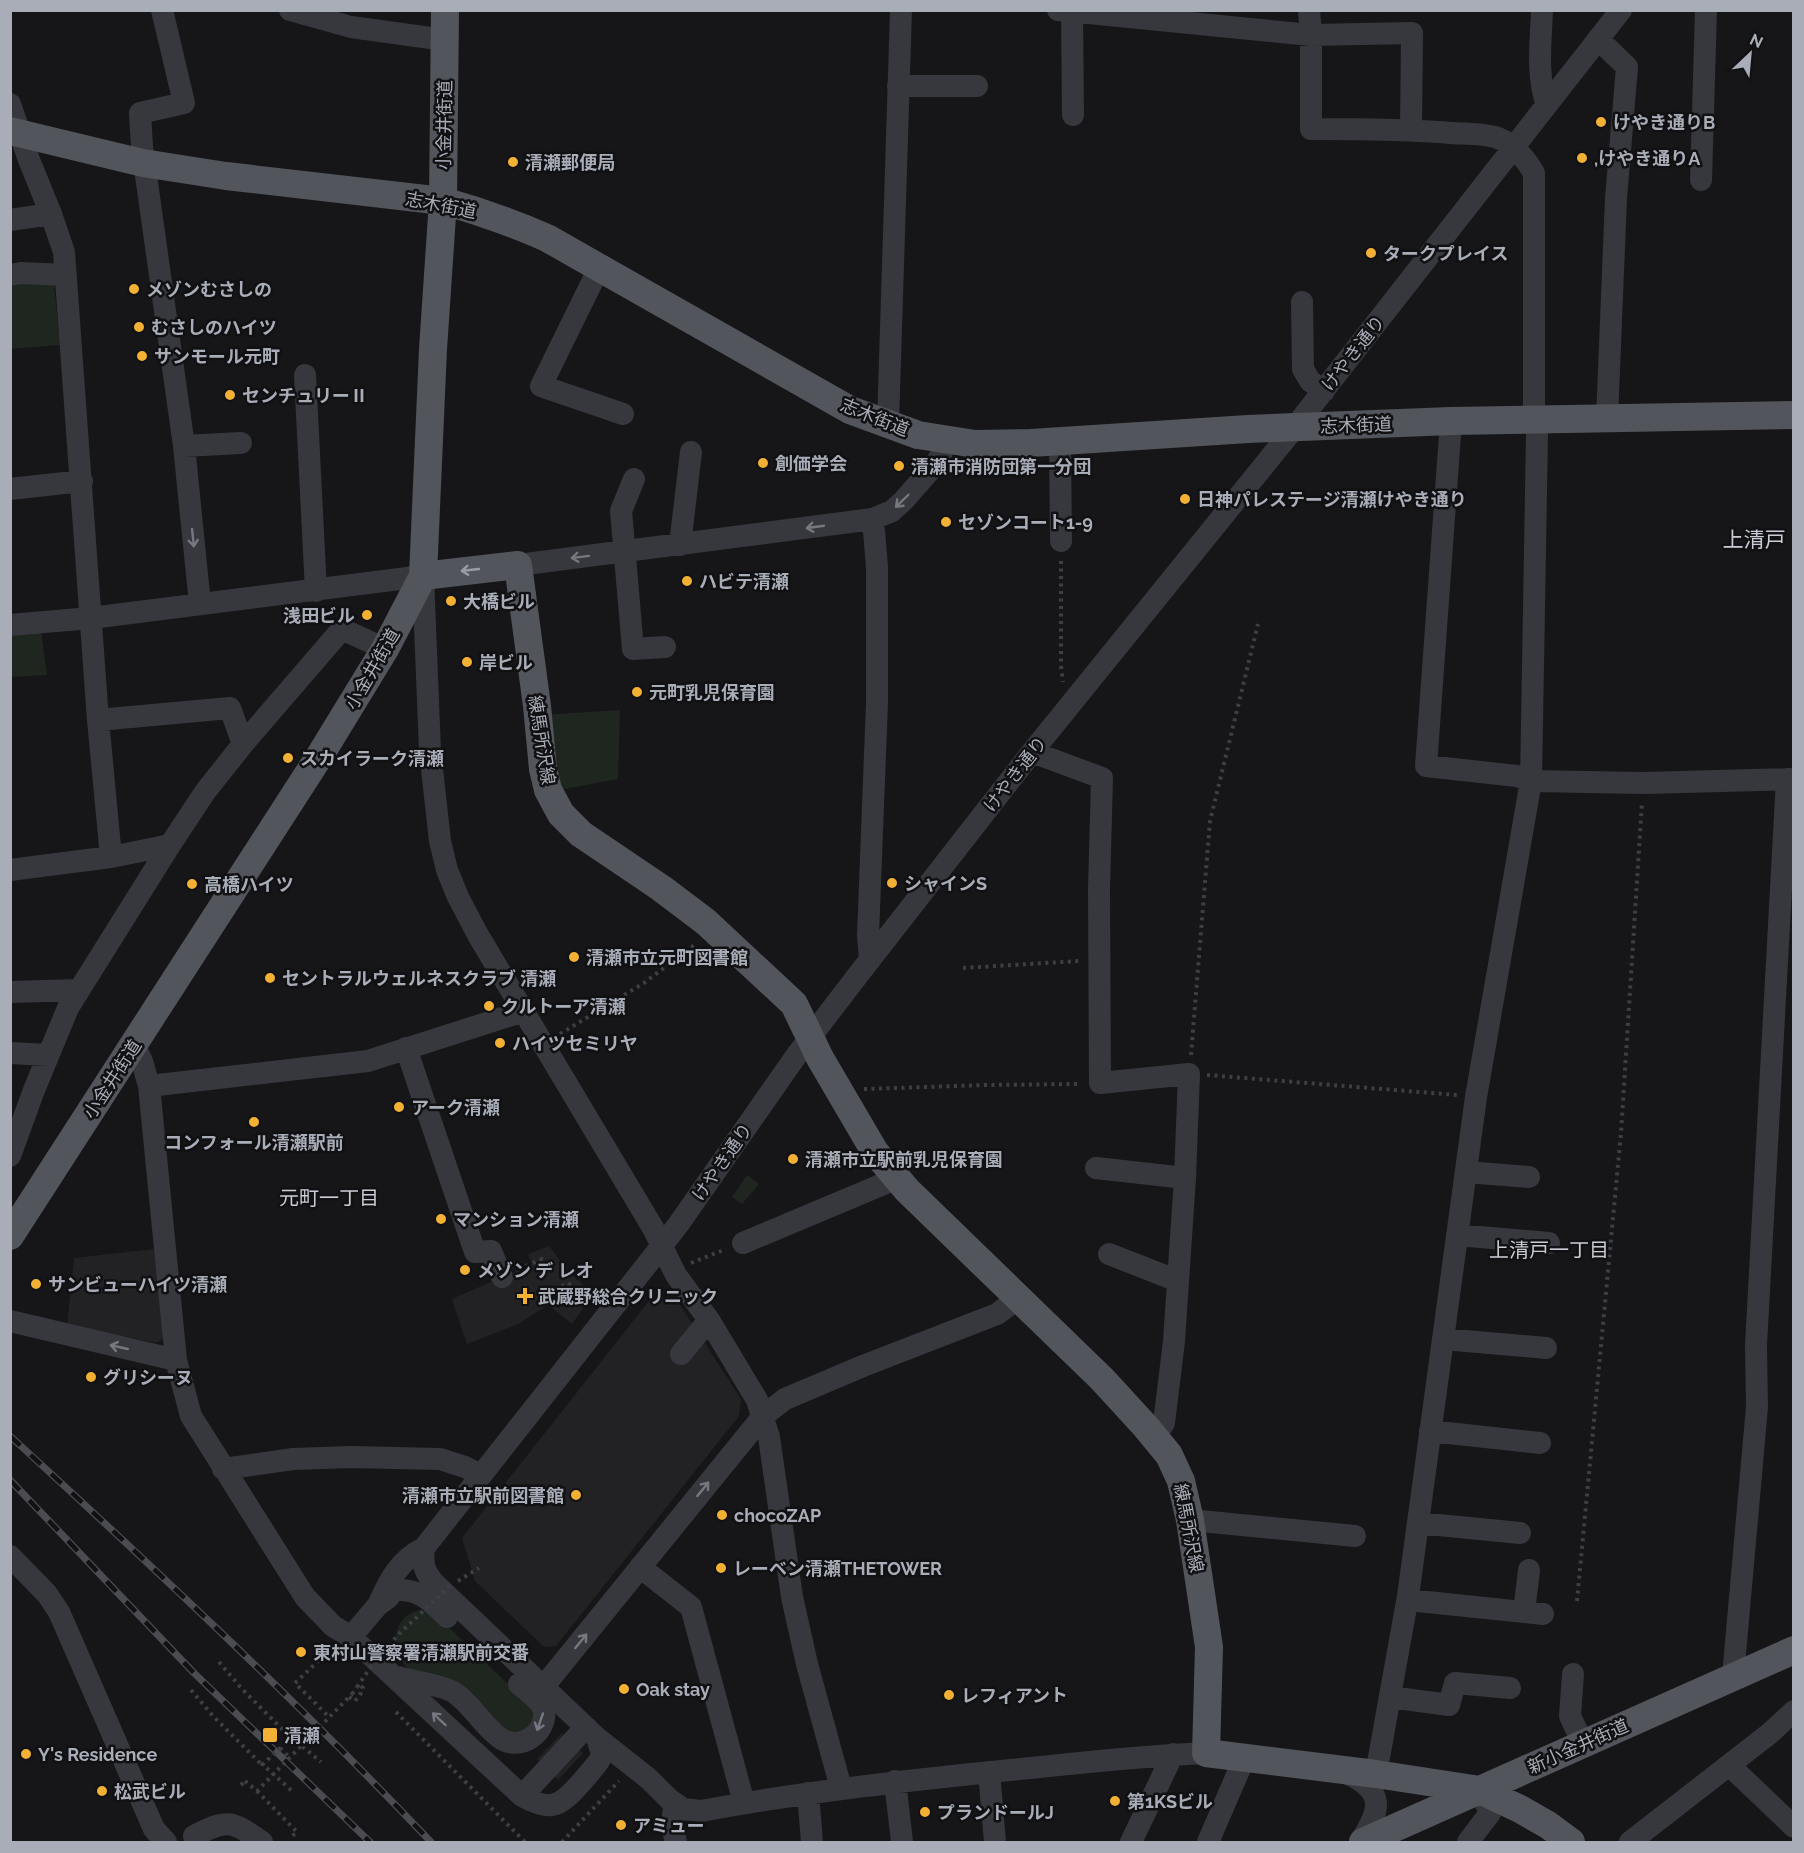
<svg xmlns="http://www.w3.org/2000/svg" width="1804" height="1853" font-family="Raleway,'Noto Sans JP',sans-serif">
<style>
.built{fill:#222225}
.green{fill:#1e261f}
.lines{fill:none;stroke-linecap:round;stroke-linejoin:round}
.path{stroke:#3d3f44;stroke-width:4;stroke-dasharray:3 4.5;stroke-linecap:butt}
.minor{stroke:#37383d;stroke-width:22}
.major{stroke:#53555c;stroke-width:28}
.rail-casing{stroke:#4a4c52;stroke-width:7}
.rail{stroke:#111113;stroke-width:4.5;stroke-dasharray:14;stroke-linecap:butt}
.path-bridge{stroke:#3d3f44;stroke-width:4;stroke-dasharray:3 4.5;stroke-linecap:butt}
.oneway{stroke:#757881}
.oneway2{stroke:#979ba6}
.poi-dot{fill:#f2b134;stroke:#111113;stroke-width:2}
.labels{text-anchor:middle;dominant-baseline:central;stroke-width:5;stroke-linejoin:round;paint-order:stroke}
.poi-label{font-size:18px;font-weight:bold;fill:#a8adb8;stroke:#111113;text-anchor:start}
.street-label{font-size:18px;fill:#a8adb8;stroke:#111113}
.neighbourhood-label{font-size:20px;fill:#c9ccd4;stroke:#111113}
.quarter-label{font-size:21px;fill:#c9ccd4;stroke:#111113}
</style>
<rect width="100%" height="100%" fill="#161618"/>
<path class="built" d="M549,1246L568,1271L593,1294L572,1324L548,1305L518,1324L467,1344L452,1299L532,1264L528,1254Z
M154,1249L166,1336L157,1343L67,1325L74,1258Z
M652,1297H675L741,1399L739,1416L556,1646L544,1647L475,1581L462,1538Z
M562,1733L583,1753L558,1780L537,1759Z"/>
<path class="green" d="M10,284H54L60,345L11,349Z
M40,623L47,675L11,677V625Z
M620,710L618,779L554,791L542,715Z
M747,1175L759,1184L742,1204L732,1197Z
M418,1610L428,1611L439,1618L530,1705L535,1713L532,1727L514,1734L410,1671C391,1652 388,1621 418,1610Z"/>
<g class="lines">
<path class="path" d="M1061,561V666L1063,682
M963,968L1079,961
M560,1034L644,983L696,944
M1191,1055L1210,821L1258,624
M1207,1075L1457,1095
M864,1089L987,1085L1081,1084
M691,1263L726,1249
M519,1269L542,1259L545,1263
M555,1290L568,1283L590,1303
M458,1581L479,1568
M1577,1601L1621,1133L1642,802
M330,1650L295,1683L330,1718
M219,1662L242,1689L291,1738
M191,1690L213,1716L262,1765
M352,1694L357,1687
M349,1697L355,1701L360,1695L363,1688L359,1684
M396,1712L525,1842
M291,1737L321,1762
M280,1748L290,1758
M261,1763L292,1791
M241,1785L245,1781
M257,1791L297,1832L291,1837
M562,1842L619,1781"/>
<path class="minor" d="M162,10L184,103L140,113L142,147L184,446L200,604
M290,10L351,27L445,40
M1058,10L1311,35L1412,33L1411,129
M1309,10L1311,35V129C1358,129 1405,129 1451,133C1466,134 1484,133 1498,138C1513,144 1526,159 1534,173V420L1537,434L1531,781L1476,1097L1408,1596L1376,1774
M1542,10C1541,42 1536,75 1547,105
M1072,12L1073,115
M1598,39L1627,67L1616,198L1607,419
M898,86H977
M10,104L29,160L51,214L64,252L98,720L111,857L170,845
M1701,180L1706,10
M10,220L51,214
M599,268L541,386L623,414
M10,275L21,273L66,275
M1302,302L1303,369L1310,381L1324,391
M305,375L316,591
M1451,421L1426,766L1517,776L1531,781L1644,783L1794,779
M888,424L901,10
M1060,441L1061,541
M184,446L241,443
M634,479L621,511L633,649L665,647
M10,489L82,481
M680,545L691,452
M518,565L873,519L892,511L904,500L933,467L941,455L945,439
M10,625L91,618L423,576L430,751L440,841L447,870L458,897L478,935L653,1228L676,1275L709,1320L757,1400L769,1437L792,1597L807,1664L841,1788
M98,720L230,708L243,744
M1032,752L1102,778L1099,889L1100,1083L1189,1074L1185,1178L1174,1341L1164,1423L1155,1436
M10,870L111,857
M870,960L868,935L877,703V567L873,519
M10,992L79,990
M134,1045L142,1061L149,1086L176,1360L191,1416L305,1597L333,1626L351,1637L522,1796C547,1810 558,1809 577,1787C585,1779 592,1770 599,1761L602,1754L597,1738
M406,1048L475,1252L491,1251L502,1277
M10,1053L48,1055
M149,1086L368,1061L524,1011
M10,1156L34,1090L68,1008L170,845L205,792L243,744L342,629L385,649
M1096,1168L1185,1178
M1466,1172L1529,1177
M1457,1235L1549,1243
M743,1243L888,1182L896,1177
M1109,1254L1178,1281
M10,1321L176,1360
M1443,1339L1546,1348
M681,1354L709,1320
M1430,1431L1540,1443
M223,1469L293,1459L352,1457L440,1459L465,1467L481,1475
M1190,1520L1355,1536
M1418,1523L1520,1533
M424,1548C422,1564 424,1571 434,1583L597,1738L649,1779L669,1799L683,1809L701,1811C797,1793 894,1782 991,1772C1063,1765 1134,1756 1206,1753
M10,1556L47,1594L59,1612L154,1829L166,1842
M640,1567L691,1607L744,1803
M398,1590C420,1589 432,1602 447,1617
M1408,1600L1543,1614
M378,1605C389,1581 399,1560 424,1548L678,1225L796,1056L858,975L1032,752L1295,427L1621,10
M1524,1612L1529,1570
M351,1637L378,1605L389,1597
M1573,1674L1570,1716L1583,1744
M1733,1676L1757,1407L1756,1345L1787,779
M398,1677C410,1681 446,1686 455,1693C472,1705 483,1726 500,1738C520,1752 547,1733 544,1711C542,1701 527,1691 519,1684
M544,1686L763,1416L785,1399L863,1366L997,1314L1019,1298
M1390,1697L1449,1705L1455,1683L1510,1688
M1729,1765L1794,1827
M989,1772L995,1842
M1346,1773C1386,1791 1381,1810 1360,1842
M895,1781L902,1842
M808,1793L812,1842
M522,1796L586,1727
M675,1805C671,1819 672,1828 676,1842
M194,1836C228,1818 232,1821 262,1842
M1131,1842L1173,1754
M1208,1842L1244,1759
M1468,1842L1490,1813L1480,1790
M1630,1842L1769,1734L1794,1711"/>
<path class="major" d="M10,131L143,163L226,176L443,201C479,211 513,223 547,238L850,410L918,435L975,444L1031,443L1248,429L1451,421L1794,415
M423,576L518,565L537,706L543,769L548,790L561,814L581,834L661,888L706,922L794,1004L820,1058L875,1152L907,1190L1102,1379L1146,1427L1169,1455L1181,1481L1190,1520L1209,1647L1206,1753L1376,1774L1480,1790L1520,1809L1548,1825L1571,1842
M10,1236L319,757L385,649L423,576L433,349L443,201L445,10
M1363,1842L1794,1650"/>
<defs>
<path id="rail" d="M10,1436C154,1568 297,1701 431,1842
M10,1480L194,1673L370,1842"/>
</defs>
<use href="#rail" class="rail-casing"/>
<use href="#rail" class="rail"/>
<path class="path-bridge" d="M357,1687L377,1658L400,1633L452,1584
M262,1765L291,1738
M245,1781L257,1791L352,1694"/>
</g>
<defs><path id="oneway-shaft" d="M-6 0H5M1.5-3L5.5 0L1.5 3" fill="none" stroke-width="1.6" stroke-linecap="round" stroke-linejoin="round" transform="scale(1.5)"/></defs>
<g class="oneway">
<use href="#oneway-shaft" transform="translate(902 501) rotate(136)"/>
<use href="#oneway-shaft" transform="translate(815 527) rotate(172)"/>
<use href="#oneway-shaft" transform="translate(193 538) rotate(84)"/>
<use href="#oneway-shaft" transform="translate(580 557) rotate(173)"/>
<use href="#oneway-shaft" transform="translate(119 1347) rotate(-167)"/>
<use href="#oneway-shaft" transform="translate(703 1489) rotate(-51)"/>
<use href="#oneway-shaft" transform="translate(581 1641) rotate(-51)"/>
<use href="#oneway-shaft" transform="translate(439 1719) rotate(-137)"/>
<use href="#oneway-shaft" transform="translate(540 1722) rotate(109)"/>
</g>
<use class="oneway2" href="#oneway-shaft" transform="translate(470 570) rotate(174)"/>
<g class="poi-dot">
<circle cx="1601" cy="122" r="6"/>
<circle cx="1582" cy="158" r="6"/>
<circle cx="513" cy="162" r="6"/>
<circle cx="1371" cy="253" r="6"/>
<circle cx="134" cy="289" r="6"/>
<circle cx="139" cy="327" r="6"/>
<circle cx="142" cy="356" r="6"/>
<circle cx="230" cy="395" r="6"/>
<circle cx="763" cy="463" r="6"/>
<circle cx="899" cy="466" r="6"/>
<circle cx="1185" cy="499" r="6"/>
<circle cx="946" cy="522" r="6"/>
<circle cx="687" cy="581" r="6"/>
<circle cx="451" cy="601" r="6"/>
<circle cx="367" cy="615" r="6"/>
<circle cx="467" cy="662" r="6"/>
<circle cx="637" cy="692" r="6"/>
<circle cx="288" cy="758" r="6"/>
<circle cx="892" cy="883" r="6"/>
<circle cx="192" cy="884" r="6"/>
<circle cx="574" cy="957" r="6"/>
<circle cx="270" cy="978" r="6"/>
<circle cx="489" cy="1006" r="6"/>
<circle cx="500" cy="1043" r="6"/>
<circle cx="399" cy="1107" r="6"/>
<circle cx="254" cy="1122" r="6"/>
<circle cx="793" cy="1159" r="6"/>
<circle cx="441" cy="1219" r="6"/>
<circle cx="465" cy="1270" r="6"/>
<circle cx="36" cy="1284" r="6"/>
<path d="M522 1287h6v6h6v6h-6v6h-6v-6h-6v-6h6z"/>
<circle cx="91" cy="1377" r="6"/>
<circle cx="576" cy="1495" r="6"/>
<circle cx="722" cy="1515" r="6"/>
<circle cx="721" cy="1568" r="6"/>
<circle cx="301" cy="1652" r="6"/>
<circle cx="624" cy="1689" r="6"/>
<circle cx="949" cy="1695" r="6"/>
<rect x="262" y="1727" width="16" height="16" rx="3"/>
<circle cx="26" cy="1754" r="6"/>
<circle cx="102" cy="1791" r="6"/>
<circle cx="1115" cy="1801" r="6"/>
<circle cx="925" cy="1812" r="6"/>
<circle cx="621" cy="1825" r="6"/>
</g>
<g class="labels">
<g class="poi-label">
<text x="1613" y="122">けやき通りB</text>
<text x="1594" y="158">,けやき通りA</text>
<text x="525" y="162">清瀬郵便局</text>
<text x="1383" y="253">タークプレイス</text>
<text x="146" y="289">メゾンむさしの</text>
<text x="151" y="327">むさしのハイツ</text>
<text x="154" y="356">サンモール元町</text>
<text x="242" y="395">センチュリーⅡ</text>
<text x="775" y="463">創価学会</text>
<text x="911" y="466">清瀬市消防団第一分団</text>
<text x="1197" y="499">日神パレステージ清瀬けやき通り</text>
<text x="958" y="522">セゾンコート1-9</text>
<text x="699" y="581">ハビテ清瀬</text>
<text x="463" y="601">大橋ビル</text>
<text x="355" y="615" text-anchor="end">浅田ビル</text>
<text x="479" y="662">岸ビル</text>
<text x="649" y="692">元町乳児保育園</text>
<text x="300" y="758">スカイラーク清瀬</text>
<text x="904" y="883">シャインS</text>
<text x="204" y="884">高橋ハイツ</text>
<text x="586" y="957">清瀬市立元町図書館</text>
<text x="282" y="978">セントラルウェルネスクラブ 清瀬</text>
<text x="501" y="1006">クルトーア清瀬</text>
<text x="512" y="1043">ハイツセミリヤ</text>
<text x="411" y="1107">アーク清瀬</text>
<text x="254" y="1142" text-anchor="middle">コンフォール清瀬駅前</text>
<text x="805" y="1159">清瀬市立駅前乳児保育園</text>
<text x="453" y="1219">マンション清瀬</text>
<text x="477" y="1270">メゾン デ レオ</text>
<text x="48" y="1284">サンビューハイツ清瀬</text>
<text x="538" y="1296">武蔵野総合クリニック</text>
<text x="103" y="1377">グリシーヌ</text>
<text x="564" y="1495" text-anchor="end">清瀬市立駅前図書館</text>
<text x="734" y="1515">chocoZAP</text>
<text x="733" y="1568">レーベン清瀬THETOWER</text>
<text x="313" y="1652">東村山警察署清瀬駅前交番</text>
<text x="636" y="1689">Oak stay</text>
<text x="961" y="1695">レフィアント</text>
<text x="284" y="1735">清瀬</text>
<text x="38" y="1754">Y's Residence</text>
<text x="114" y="1791">松武ビル</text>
<text x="1127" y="1801">第1KSビル</text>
<text x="937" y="1812">プランドールJ</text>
<text x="633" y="1825">アミュー</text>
</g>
<g class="street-label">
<text transform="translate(444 125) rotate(-89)">小金井街道</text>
<text transform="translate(441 205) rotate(11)">志木街道</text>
<text transform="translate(1353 353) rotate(-52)">けやき通り</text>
<text transform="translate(875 417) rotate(22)">志木街道</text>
<text transform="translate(1356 425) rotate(-2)">志木街道</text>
<text transform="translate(372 669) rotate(-60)">小金井街道</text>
<text transform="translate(542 740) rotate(81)">練馬所沢線</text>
<text transform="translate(1015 774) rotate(-52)">けやき通り</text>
<text transform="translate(112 1079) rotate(-57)">小金井街道</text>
<text transform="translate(722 1162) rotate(-55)">けやき通り</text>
<text transform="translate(1189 1528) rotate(79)">練馬所沢線</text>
<text transform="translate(1578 1746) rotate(-24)">新小金井街道</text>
</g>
<g class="neighbourhood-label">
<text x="329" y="1198">元町一丁目</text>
<text x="1549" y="1250">上清戸一丁目</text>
</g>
<g class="quarter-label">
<text x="1754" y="539">上清戸</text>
</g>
</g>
<rect width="1804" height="1853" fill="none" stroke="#a8adb8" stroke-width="24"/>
<g transform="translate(1750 54) rotate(26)" stroke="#111113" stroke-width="4.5" paint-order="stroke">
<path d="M0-4.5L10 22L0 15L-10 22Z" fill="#a8adb8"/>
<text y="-9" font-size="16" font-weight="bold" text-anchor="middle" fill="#a8adb8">N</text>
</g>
</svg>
